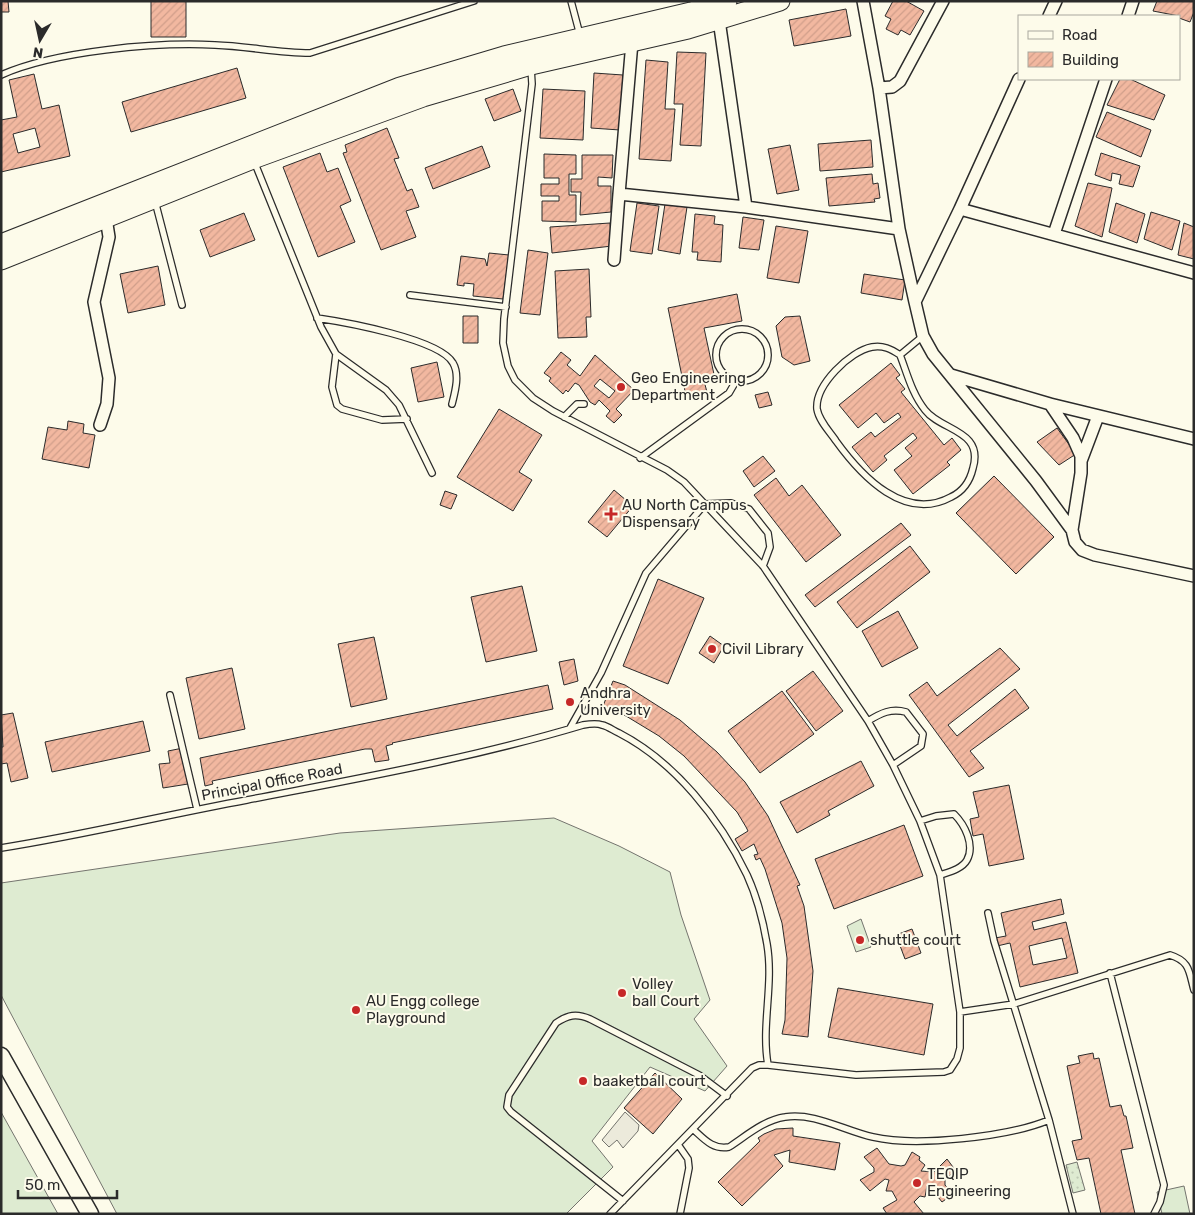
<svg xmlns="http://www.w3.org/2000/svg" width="1195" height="1215" font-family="Rubik,sans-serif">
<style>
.grass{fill:#deebd1;stroke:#74746e}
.garden{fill:url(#garden-dots);stroke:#74746e}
.parking{fill:#eceadb;stroke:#74746e}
.building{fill:url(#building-hatch);stroke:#2b2b2b;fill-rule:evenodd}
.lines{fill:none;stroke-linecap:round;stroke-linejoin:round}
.lane-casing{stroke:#2b2b2b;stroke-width:8}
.street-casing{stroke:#2b2b2b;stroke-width:14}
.secondary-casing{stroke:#2b2b2b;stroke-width:19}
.primary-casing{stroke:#2b2b2b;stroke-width:21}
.lane{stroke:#fdfbea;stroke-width:5.5}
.street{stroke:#fdfbea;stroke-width:11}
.secondary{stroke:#fdfbea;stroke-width:16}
.primary{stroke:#fdfbea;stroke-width:19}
.poi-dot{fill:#c62828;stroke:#fdfbea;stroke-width:2}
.labels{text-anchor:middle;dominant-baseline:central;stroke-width:4;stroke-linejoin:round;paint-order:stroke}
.poi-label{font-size:15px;fill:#2b2b2b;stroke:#fdfbea;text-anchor:start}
.street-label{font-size:15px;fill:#2b2b2b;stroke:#fdfbea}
</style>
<defs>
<pattern id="garden-dots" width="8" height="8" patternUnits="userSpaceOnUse" patternTransform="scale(1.25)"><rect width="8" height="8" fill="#deebd1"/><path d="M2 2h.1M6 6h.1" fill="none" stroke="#bfcab4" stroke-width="1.8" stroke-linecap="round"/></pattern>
<pattern id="building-hatch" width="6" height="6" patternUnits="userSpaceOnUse" patternTransform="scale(1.25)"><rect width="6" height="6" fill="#f2b8a0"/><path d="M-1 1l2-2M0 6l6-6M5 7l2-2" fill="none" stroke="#d09e8a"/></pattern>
</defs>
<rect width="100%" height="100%" fill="#fdfbea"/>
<path class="grass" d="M554,818L619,846L670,872L681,915L710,1000L694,1019L727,1066L705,1091L650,1067L592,1141L613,1167L566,1214H117L1,995V883L340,833Z
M861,919L871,947L856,952L847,926Z
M1,1112L58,1214H1Z
M1184,1186L1190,1214H1162L1157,1192Z"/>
<path class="garden" d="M1077,1162L1085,1190L1073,1193L1066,1165Z"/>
<path class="parking" d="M625,1112L639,1125L638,1131L623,1148L617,1140L609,1147L602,1140Z"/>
<path class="building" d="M1,1H8L9,12H1Z
M151,1H186V37H151Z
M893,1H906L924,11L910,35L901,30L898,35L886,29L891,19L885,16Z
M1157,1H1194V12L1190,22L1179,18V16L1153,11Z
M846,9L851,36L794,46L789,20Z
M677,52L706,53L701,146L680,145L683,104H674Z
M646,60L668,62L665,109H675L671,161L639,159Z
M237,68L246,98L131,132L122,102Z
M594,73L623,75L620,130L591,128Z
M34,74L42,109L59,105L70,156L1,172V120L17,117L9,80ZM35,128L40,147L18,153L13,134Z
M1120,79H1130L1165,95L1154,120L1107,105Z
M513,89L521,111L494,121L485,99Z
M543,89L585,91L583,140L540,138Z
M1107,112L1151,130L1141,157L1096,137Z
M387,128L399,158L394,159L407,191L412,189L419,207L406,211L416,237L381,250L343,153L347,152L345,145Z
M871,140L873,167L820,171L818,144Z
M790,145L799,190L777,194L768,149Z
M482,146L490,167L433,189L425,168Z
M320,153L327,172L338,168L351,201L340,206L355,242L318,257L283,167Z
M1101,153L1140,166L1133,187L1119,184L1121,175L1112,173L1111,181L1095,175Z
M544,154L576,155V174H569V195H576V222L542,221V201H559V196H541V184H559V178H544Z
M582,155H613L612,178L598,177V186H611V212L580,215L581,192H571V179H582Z
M872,174L873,184L878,183L880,198L874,199L875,202L829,206L826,178Z
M1088,183L1112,188L1102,237L1075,226Z
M637,203L659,206L652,254L630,251Z
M1116,203L1145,214L1137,243L1109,232Z
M665,204L687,207L680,254L658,250Z
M1151,212L1180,221L1172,250L1144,239Z
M244,213L255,240L210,257L200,230Z
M695,214L715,216L714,224L723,225L721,262L697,260L698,252H692Z
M743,217L764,220L759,250L739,248Z
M610,223L612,246L552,253L550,227Z
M1184,223L1194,227V259L1178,255Z
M776,226L808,231L799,283L767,278Z
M528,250L548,253L540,315L520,313Z
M489,253L509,255L503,299L473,296L474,284L464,283V286L457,285L461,256L485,259L487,266Z
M158,266L165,305L128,313L120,274Z
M589,269L591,317H586L587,337L558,338L555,271Z
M864,274L905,280L902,300L861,293Z
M737,294L742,321L704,328L715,379L704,381L707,392L686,396L668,308Z
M463,316H478V343H463Z
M800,316L810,361L794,365L782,357L776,326L785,317Z
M561,352L571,360L567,365L580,376L595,355L634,390L616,409L622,415L614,423L606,416L610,411L599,400L595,405L590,402L579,385L575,383L568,392L566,390L563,394L549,381L551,378L544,373ZM600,379L615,391L609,398L594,386Z
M437,362L444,397L418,402L411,368Z
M891,363L900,375L896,378L905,389L901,392L944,445L952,438L961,450L947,462L950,465L913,494L894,470L912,456L905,448L917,438L913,433L884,456L887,460L873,472L852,447L871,432L875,437L901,417L898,413L884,423L876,413L858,428L839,405Z
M768,392L772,405L759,408L755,395Z
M499,409L542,435L519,472L532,480L513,511L457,477Z
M68,421L84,424L83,433L95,435L89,468L42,459L48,427L67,430Z
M1057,428L1076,454L1059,465L1037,442Z
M763,456L775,471L754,487L743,471Z
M994,476L1054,537L1016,574L956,513Z
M776,478L789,496L802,485L841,535L806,562L754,495Z
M614,490L633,506L607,537L588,522Z
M445,491L457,495L451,509L440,505Z
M901,523L911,535L815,607L805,595Z
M910,546L930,572L857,628L837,602Z
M658,579L704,598L668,684L623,666Z
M522,586L537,651L486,662L471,597Z
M898,611L918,648L882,667L862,631Z
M710,636L724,646L714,663L699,653Z
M374,637L387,699L351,707L338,644Z
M1000,648L1020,669L948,725L957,736L1015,689L1029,708L970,751L984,768L969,777L909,695L927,682L937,696Z
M574,659L578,681L564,685L559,662Z
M232,668L245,729L199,739L186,678Z
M813,671L843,711L816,731L786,691Z
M613,681L625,685L680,720L717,752L745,782L768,816L800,885L797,886L804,906L813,971L808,1037L782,1034L785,1020L787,958L782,923L765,869L760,858L756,860L754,855L758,854L754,844L742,851L735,839L748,831L746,827L737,812L684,756L659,736L626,716L603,706Z
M548,685L553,709L392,743L393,744L386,746L389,760L375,762L372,749H365L212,781L213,784L205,786L200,758Z
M782,691L814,734L760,773L728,731Z
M13,713L28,778L11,782L7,763L1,764V747H3L1,715Z
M143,721L150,751L52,772L45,742Z
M183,748L188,784L163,788L159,764L170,763L168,751Z
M861,761L874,786L828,811L830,815L797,833L780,802Z
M1009,785L1024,859L989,866L983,834L973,836L970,819L979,817L973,792Z
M904,825L923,876L834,909L815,859Z
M1061,899L1064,914L1032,922L1034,930L1066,922L1078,973L1020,987L1010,943L997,946L995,938L1006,936L1001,913ZM1062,938L1067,958L1033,965L1029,946Z
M912,929L921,953L905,959L896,935Z
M838,988L933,1004L924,1055L828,1037Z
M1093,1053L1094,1059L1099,1058L1110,1107L1121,1105L1124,1116H1126L1133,1148L1121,1150L1135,1214H1101L1089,1158L1077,1160L1072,1141L1082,1139L1067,1066L1080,1063L1078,1056Z
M655,1073L682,1099L653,1134L624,1108Z
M793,1128V1136L840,1143L835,1170L789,1162L790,1150L774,1155L783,1166L742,1206L718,1182L760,1141L758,1138L764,1134L776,1129Z
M877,1148L889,1164L901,1166L905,1165L912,1152L920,1157L919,1160L925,1165L921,1171L934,1172L947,1159L956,1171L945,1179V1185L953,1194L942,1202L930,1187L927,1186L925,1197L920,1196L914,1202L924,1214H887L883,1208L897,1200L892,1191H886L889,1180L885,1179L870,1191L860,1180L874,1172V1168L864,1157Z"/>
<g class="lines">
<defs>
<path id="lane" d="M571,1L580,35
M531,68L532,84L504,319L503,343L508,366L515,380L533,398L553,411L667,470L684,482L763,566L868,721L893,765L920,821L940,875L960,1012V1048L957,1059L950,1070L944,1072L856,1075L768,1065H759L752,1068L610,1214
M1,75C55,51 156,42 215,45C247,46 278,53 310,53L474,1
M254,161L321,327L336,354L386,390L399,405L432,473
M155,201L182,305
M410,295L506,307
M317,318C344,322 440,339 453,363C460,375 455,392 452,404
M716 355a26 26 0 1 1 52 0a26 26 0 1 1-52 0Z
M336,354L332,387L337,405L342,409L382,420L407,419
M900,355C891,349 883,345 872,347C850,351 815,385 817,409C819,421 830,432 836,441C862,477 905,522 951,497C964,491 970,481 973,468C984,430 941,431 925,410C912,394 907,373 900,355L923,336
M564,417L577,404H584
M640,458L729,393L736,381
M170,695L197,809
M868,721C881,713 891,708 906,712L923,734L921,746L893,765
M570,728L601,673L646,573L705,504L731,503L749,509L768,533L770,547L763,566
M920,821L936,816L954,814C965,825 975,845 967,860C962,869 949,872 940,875
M1,848C84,835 165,815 247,800C360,778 473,758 583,725C589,724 597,723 602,725C608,726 614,731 619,733C675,762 720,819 747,875C757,897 763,920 767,944C774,985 761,1025 768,1065
M988,913L994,941L1049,1120L1073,1214
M1110,973L1164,1185L1160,1202L1154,1214
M960,1012L1014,1004L1170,955C1190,961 1189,972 1194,990
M694,1130C704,1139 713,1150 729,1147C746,1136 764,1120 785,1117C814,1112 845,1131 873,1137C916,1147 1008,1137 1049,1120
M679,1146L688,1159L689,1168L680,1214
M623,1201L511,1112L507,1107L509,1095L556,1023C568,1015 576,1013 590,1019L699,1075L727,1096"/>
<path id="street" d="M1049,16L1056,1
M1128,16L1133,1
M719,20L746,207
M632,42L619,194L746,207L899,229L879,88L863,1
M879,88L892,87L900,81L943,1
M960,209L1019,79
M899,229L915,302L960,209L1194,273
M1054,234L1106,79
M614,260L619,194
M915,302L923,336L933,354L1036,481L1072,530L1075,542L1082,550L1095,555L1194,576
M951,375L1050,404L1073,438L1081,456V473L1072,530
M1050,404L1194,439
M100,425L107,404L109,378L94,302L109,237L106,218
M1081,461L1098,416"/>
<path id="secondary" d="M1,1056L90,1214"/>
<path id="primary" d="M1,244L400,87L504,56L691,12L727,1
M1,260L253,159L423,97L531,65L688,29L780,1"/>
</defs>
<use href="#lane" class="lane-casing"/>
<use href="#street" class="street-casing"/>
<use href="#secondary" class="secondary-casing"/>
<use href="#primary" class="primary-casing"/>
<use href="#lane" class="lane"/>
<use href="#street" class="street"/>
<use href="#secondary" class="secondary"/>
<use href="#primary" class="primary"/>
</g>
<g class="poi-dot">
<circle cx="621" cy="387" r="5"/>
<path d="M608.5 506.5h5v5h5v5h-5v5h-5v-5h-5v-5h5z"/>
<circle cx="712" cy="649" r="5"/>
<circle cx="570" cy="702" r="5"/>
<circle cx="860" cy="940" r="5"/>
<circle cx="622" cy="993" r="5"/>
<circle cx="356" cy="1010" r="5"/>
<circle cx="583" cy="1081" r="5"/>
<circle cx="917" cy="1183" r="5"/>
</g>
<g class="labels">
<g class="poi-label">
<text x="631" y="378">Geo Engineering<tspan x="631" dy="17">Department</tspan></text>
<text x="622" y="505">AU North Campus<tspan x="622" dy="17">Dispensary</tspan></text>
<text x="722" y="649">Civil Library</text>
<text x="580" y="693">Andhra<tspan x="580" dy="17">University</tspan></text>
<text x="870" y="940">shuttle court</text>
<text x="632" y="984">Volley<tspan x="632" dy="17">ball Court</tspan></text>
<text x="366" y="1001">AU Engg college<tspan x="366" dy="17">Playground</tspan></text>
<text x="593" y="1081">baaketball court</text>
<text x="927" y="1174">TEQIP<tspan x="927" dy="17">Engineering</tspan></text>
</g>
<g class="street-label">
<text transform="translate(272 782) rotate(-11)">Principal Office Road</text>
</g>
</g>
<rect width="1195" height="1215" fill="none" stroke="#2b2b2b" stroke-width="5"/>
<rect x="1018" y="15" width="162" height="65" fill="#fdfbea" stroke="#a9a89e"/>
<rect x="1028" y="31" width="25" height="8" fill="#fdfbea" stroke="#a9a89e"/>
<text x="1062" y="40" font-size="15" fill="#2b2b2b">Road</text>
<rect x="1028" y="52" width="25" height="15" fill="url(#building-hatch)" stroke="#a9a89e"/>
<text x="1062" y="65" font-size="15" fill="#2b2b2b">Building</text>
<g transform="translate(40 40) rotate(189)" stroke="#fdfbea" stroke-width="4" paint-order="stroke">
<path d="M0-4L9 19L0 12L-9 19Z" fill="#2b2b2b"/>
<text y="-8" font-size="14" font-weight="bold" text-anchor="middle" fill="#2b2b2b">N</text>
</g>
<path d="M18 1190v8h99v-8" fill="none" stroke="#2b2b2b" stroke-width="2.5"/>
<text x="25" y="1190" font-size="15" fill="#2b2b2b" stroke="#fdfbea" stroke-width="4" paint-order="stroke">50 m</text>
</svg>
